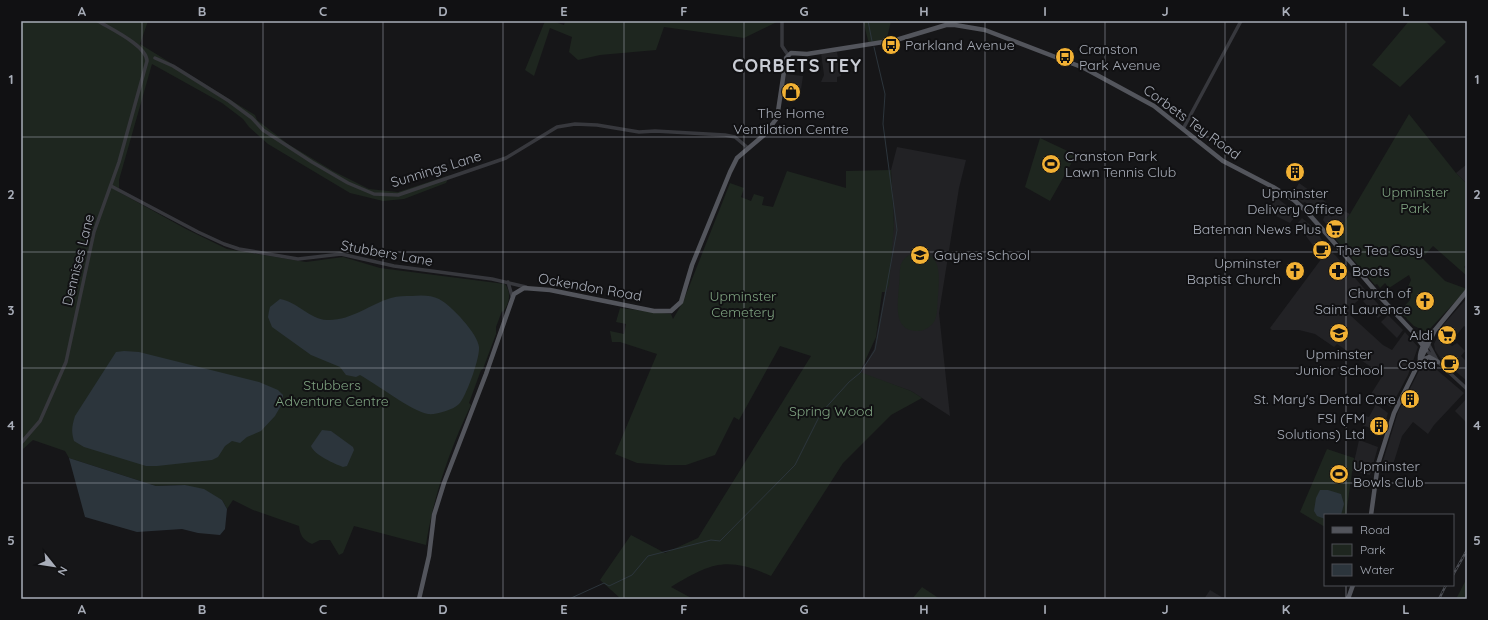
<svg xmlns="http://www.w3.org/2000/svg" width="1488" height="620" font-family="Quicksand,sans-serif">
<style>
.built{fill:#222225}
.green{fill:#1e261f}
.water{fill:#2c353c}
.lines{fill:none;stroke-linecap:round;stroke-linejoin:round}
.stream{stroke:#2c353c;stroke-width:1}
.minor{stroke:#37383d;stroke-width:3.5}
.major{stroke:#53555c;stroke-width:4.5}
.rail-casing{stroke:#4a4c52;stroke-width:2.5}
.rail{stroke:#111113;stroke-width:1;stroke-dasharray:3;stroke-linecap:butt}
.grid{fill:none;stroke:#a8adb8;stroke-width:1;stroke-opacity:0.55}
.labels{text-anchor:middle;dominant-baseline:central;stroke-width:4;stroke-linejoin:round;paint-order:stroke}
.poi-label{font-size:14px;fill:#a8adb8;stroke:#111113;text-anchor:start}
.street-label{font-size:14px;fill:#a8adb8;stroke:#111113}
.park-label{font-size:14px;fill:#7fa381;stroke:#111113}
.district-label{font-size:18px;font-weight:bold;letter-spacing:1px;fill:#c9ccd4;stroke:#111113}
.neatline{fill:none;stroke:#a8adb8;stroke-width:1.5}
.grid-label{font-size:13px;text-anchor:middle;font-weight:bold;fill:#a8adb8}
</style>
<rect width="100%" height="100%" fill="#161618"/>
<path class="built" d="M837,52L841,76L837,77V82H821L824,75L821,53Z
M785,74L803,76L800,96L782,94Z
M897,147L966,160L959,188L939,313L950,416L911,391L860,373L874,349L885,290L894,225L891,170Z
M1467,164V184L1456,173Z
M1299,183L1326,202L1319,214L1305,202L1303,203L1292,195Z
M1276,197L1297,214L1290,223L1268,212Z
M1338,208L1350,214L1334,235L1323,220L1326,213L1332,217Z
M1302,218L1315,229L1327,248L1336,256L1368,293L1355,303L1350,315L1383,345L1392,350L1405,332L1418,347L1408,375L1391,407L1371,394L1383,375L1337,344L1334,347L1315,334L1299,330H1272L1270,328L1322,258L1306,236L1295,226Z
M1370,295L1385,312L1378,318L1363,301Z
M1467,298V328L1464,326L1449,344L1452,346L1457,343L1465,351L1461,356L1467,362V381L1441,359L1435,350L1434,344L1443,325Z
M1388,315L1403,330L1397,338L1381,322Z
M1425,363L1430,364L1464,393L1434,425L1428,434L1413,422L1402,436L1392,468L1383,465L1382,464L1398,412L1422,365Z
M1467,398V423L1455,411Z
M1376,404L1388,413L1382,432L1362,425L1365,416L1369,417Z
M1359,440L1378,447L1370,475L1352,471Z
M1210,590L1225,599H1204Z"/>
<path class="green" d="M21,21H148L140,44L255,115L257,120L288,144L333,171L369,189L398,192L450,175L446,183L404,199L383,201L350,193L268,144L249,127L243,119L222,103L152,64L119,180V192L186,229L227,249L306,262L343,257L380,268L505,284C512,293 509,304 503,312L502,311L496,327V334L483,369L481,370L469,403L471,405C450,449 433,497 426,545L354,526L343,553L339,555L330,540H320L312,544C303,540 300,535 299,526L253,510L233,500L227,509L222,500L185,485L156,486L69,458L65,451L33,440L23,449L21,444Z
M545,21H552L564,25L565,21H779L744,38L664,27L656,50L600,55L578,60L569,52L572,37L550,28L534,76L525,70Z
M863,21H891L886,42L869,44Z
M1409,21H1425L1446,42L1400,87L1372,65Z
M1409,114L1456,173L1467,184V264L1464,267L1467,270V276L1433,246L1422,258L1445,281L1467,289L1427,332L1414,326L1407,319L1406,317H1405L1399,312L1410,300L1403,292L1408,287L1411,280L1409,275L1389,288L1385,283L1380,288L1377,284L1375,285L1333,236L1350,214Z
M1040,138L1076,155L1050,201L1025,187Z
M891,170L894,225L889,286L885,292H882L876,337L860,372L911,391L922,398L891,415L843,463L771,576C726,556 711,563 671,587L693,599H621L600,580L631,535L665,553L698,538L811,356L780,346L739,420L734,417L715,455L686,465H665L637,463L615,454L657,354L620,342H612L610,331L624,334L626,324L616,322L620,308L671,314L673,319L683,302L730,183L744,188L741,197L751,201L754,194L764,197L762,205L773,207L787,171L846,188V171Z
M918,252C943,253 939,278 938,296C937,303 938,313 935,320C932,326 925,331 918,331C892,332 898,302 899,285C900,279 899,270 901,264C904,257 911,253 918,252Z
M1327,449L1354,458L1346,515H1325V527L1300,512Z
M1467,578V598L1456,599Z
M922,587L940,599H912Z"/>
<path class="water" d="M412,296C420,295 432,295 439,299C451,305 478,334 479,347C480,358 466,397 459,404C453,410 436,415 428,414C413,412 375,383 360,375L356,377L346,375L340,367L311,355L272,327L268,317L269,311L270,307L280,299C298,302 309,319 327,320C351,321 370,304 391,298C398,296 405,296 412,296Z
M124,351L139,352L259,382L278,390L283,395V402L275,416L261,431L247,437L240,443L232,441L225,446L218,457L212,460L157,466H146L84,447L74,441C71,431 72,426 75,416L116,352Z
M322,430L331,431L353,447L354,450L347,466L343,467C335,464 314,455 311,446Z
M69,458L156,486L185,485L204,489L222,500L227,509L225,529L220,535L198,533L182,529L137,532L85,517Z
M1320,490H1328L1341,494L1344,504L1341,515H1325V519L1317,516L1314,511L1316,498Z"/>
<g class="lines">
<path class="stream" d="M868,21L872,41
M569,599L604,583L609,586L632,575L648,556L711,540L720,541L795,465L821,413L849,382L860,373L875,350L897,230L883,124L885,94L874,47"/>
<path class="minor" d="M782,21V46L788,55
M155,58L173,66L229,101L252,118L263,130L312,162L348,183L374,194L398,195L506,158L557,127L575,124L597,125L639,132L655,131L725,135L735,137L748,148
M1183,129L1241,21
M111,186L198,232L224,244L239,249L298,259L341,254L394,266L492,279L526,287
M508,282L512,296
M1429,345L1438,362L1467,389
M1426,350L1434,358
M21,443L40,421L66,362L94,232L119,162L147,61C147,46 111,29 98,21"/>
<path class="major" d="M1413,332L1427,343
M1420,360C1419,351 1427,335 1435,330
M1422,360L1429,357L1438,362
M1371,515L1378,464L1394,413L1435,330L1467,291
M419,599L429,556L434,515L444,483L486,374L514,294L524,288L550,290L654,311H671L681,302L692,265L730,172L737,158L764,135L777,118L786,58L791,53L807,54L896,40L946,25H955L985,30L1084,68L1154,106L1223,161L1273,187L1294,200L1307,212L1331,239L1383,300L1412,331L1426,350
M1348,599L1353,585"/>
<defs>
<path id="rail" d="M1453,575L1467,550
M1439,599L1446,585"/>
</defs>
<use href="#rail" class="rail-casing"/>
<use href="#rail" class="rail"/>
</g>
<path class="grid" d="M142,21V599M263,21V599M383,21V599M503,21V599M624,21V599M744,21V599M864,21V599M985,21V599M1105,21V599M1225,21V599M1346,21V515M21,137H1467M21,252H1467M21,368H1467M21,483H1467M1346,585V599"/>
<defs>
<symbol id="bus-disc" viewBox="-11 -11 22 22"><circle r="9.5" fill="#f2b134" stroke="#111113"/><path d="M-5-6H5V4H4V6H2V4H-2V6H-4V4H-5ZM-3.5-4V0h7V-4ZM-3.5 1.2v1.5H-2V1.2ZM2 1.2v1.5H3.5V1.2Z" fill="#111"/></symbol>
<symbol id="shop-disc" viewBox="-11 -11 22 22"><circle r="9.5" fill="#f2b134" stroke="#111113"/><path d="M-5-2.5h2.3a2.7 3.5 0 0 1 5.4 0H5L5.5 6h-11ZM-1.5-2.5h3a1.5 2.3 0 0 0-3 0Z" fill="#111"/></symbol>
<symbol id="stadium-disc" viewBox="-11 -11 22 22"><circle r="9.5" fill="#f2b134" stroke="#111113"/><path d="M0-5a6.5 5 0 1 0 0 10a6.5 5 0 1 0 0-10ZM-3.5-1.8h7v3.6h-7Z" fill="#111"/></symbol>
<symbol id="building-disc" viewBox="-11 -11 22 22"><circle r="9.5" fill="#f2b134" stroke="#111113"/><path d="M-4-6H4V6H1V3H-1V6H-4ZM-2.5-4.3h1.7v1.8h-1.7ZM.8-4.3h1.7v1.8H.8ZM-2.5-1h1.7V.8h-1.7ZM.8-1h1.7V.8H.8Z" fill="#111"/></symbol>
<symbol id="supermarket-disc" viewBox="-11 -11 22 22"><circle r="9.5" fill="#f2b134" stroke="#111113"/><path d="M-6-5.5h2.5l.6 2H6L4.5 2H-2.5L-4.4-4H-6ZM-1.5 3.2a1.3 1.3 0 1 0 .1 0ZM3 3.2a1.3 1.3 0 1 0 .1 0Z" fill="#111"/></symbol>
<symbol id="cafe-disc" viewBox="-11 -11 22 22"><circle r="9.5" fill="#f2b134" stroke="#111113"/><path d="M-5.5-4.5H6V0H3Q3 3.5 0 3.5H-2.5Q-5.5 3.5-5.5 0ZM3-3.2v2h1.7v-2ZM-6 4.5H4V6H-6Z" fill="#111"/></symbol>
<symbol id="school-disc" viewBox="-11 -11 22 22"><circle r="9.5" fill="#f2b134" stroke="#111113"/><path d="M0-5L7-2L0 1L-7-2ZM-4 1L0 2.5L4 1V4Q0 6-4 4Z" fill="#111"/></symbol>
<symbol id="church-disc" viewBox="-11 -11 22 22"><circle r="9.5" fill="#f2b134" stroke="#111113"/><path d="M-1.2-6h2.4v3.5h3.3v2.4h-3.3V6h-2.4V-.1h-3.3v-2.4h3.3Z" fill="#111"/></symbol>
<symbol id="pharmacy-disc" viewBox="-11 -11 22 22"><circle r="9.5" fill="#f2b134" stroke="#111113"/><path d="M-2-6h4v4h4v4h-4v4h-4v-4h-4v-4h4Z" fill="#111"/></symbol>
</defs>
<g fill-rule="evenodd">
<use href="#bus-disc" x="880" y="34" width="22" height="22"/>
<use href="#bus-disc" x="1054" y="46" width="22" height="22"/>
<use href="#shop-disc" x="780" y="81" width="22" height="22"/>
<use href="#stadium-disc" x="1040" y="153" width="22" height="22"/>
<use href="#building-disc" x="1284" y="161" width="22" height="22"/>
<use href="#supermarket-disc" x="1324" y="218" width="22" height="22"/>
<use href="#cafe-disc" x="1311" y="239" width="22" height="22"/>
<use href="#school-disc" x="909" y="244" width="22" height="22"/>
<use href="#church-disc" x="1284" y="260" width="22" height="22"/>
<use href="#pharmacy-disc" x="1327" y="260" width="22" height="22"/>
<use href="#church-disc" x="1414" y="290" width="22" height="22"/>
<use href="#school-disc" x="1328" y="322" width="22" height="22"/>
<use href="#supermarket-disc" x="1436" y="324" width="22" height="22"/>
<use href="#cafe-disc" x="1439" y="353" width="22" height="22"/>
<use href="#building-disc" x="1399" y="388" width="22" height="22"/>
<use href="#building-disc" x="1368" y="415" width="22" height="22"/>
<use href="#stadium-disc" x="1328" y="463" width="22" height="22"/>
</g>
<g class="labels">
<g class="poi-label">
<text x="905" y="45">Parkland Avenue</text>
<text x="1079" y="49">Cranston<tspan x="1079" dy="16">Park Avenue</tspan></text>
<text x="791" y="113" text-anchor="middle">The Home<tspan x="791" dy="16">Ventilation Centre</tspan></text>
<text x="1065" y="156">Cranston Park<tspan x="1065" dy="16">Lawn Tennis Club</tspan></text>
<text x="1295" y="193" text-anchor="middle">Upminster<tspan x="1295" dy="16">Delivery Office</tspan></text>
<text x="1321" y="229" text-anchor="end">Bateman News Plus</text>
<text x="1336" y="250">The Tea Cosy</text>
<text x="934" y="255">Gaynes School</text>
<text x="1281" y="263" text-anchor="end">Upminster<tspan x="1281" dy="16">Baptist Church</tspan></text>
<text x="1352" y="271">Boots</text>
<text x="1411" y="293" text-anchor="end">Church of<tspan x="1411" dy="16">Saint Laurence</tspan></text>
<text x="1433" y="335" text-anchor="end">Aldi</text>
<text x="1339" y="354" text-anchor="middle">Upminster<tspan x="1339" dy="16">Junior School</tspan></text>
<text x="1436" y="364" text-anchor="end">Costa</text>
<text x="1396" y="399" text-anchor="end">St. Mary's Dental Care</text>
<text x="1365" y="418" text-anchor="end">FSI (FM<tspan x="1365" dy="16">Solutions) Ltd</tspan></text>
<text x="1353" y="466">Upminster<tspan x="1353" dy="16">Bowls Club</tspan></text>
</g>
<g class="street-label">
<text transform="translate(1192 122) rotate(36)">Corbets Tey Road</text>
<text transform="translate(436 169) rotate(-17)">Sunnings Lane</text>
<text transform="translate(387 253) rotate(10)">Stubbers Lane</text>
<text transform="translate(78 260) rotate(-76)">Dennises Lane</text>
<text transform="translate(590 287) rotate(10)">Ockendon Road</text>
</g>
<g class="park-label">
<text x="1415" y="192">Upminster<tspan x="1415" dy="16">Park</tspan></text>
<text x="743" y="296">Upminster<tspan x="743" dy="16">Cemetery</tspan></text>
<text x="332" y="385">Stubbers<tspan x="332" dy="16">Adventure Centre</tspan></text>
<text x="831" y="411">Spring Wood</text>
</g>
<g class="district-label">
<text x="797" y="65">CORBETS TEY</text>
</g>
</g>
<rect width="1488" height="620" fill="none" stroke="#111113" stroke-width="44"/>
<rect x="1324" y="514" width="130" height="72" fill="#111113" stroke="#4d4f55"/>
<rect x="1332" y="527" width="20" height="6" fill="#53555c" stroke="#4d4f55"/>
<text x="1360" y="534" font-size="12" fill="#a8adb8">Road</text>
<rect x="1332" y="544" width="20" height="12" fill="#1e261f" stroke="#4d4f55"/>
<text x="1360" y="554" font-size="12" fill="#a8adb8">Park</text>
<rect x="1332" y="564" width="20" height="12" fill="#2c353c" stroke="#4d4f55"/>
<text x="1360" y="574" font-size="12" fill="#a8adb8">Water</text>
<g transform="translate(54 566) rotate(120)" stroke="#111113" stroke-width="3" paint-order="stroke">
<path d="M0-3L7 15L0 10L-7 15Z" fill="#a8adb8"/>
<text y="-6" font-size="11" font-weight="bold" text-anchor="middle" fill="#a8adb8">N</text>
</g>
<rect x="22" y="22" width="1444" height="576" class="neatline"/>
<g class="grid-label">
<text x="82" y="16">A</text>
<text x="202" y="16">B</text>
<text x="323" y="16">C</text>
<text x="443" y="16">D</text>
<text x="564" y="16">E</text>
<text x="684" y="16">F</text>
<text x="804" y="16">G</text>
<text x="924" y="16">H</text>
<text x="1045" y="16">I</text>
<text x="1165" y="16">J</text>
<text x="1286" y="16">K</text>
<text x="1406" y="16">L</text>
<text x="11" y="84">1</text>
<text x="1477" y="84">1</text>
<text x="11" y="199">2</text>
<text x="1477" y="199">2</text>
<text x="11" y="315">3</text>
<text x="1477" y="315">3</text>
<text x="11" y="430">4</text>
<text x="1477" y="430">4</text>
<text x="11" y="545">5</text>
<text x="1477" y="545">5</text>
<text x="82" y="614">A</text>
<text x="202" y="614">B</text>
<text x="323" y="614">C</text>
<text x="443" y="614">D</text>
<text x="564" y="614">E</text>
<text x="684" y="614">F</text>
<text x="804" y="614">G</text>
<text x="924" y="614">H</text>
<text x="1045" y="614">I</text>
<text x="1165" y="614">J</text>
<text x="1286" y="614">K</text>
<text x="1406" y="614">L</text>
</g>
</svg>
